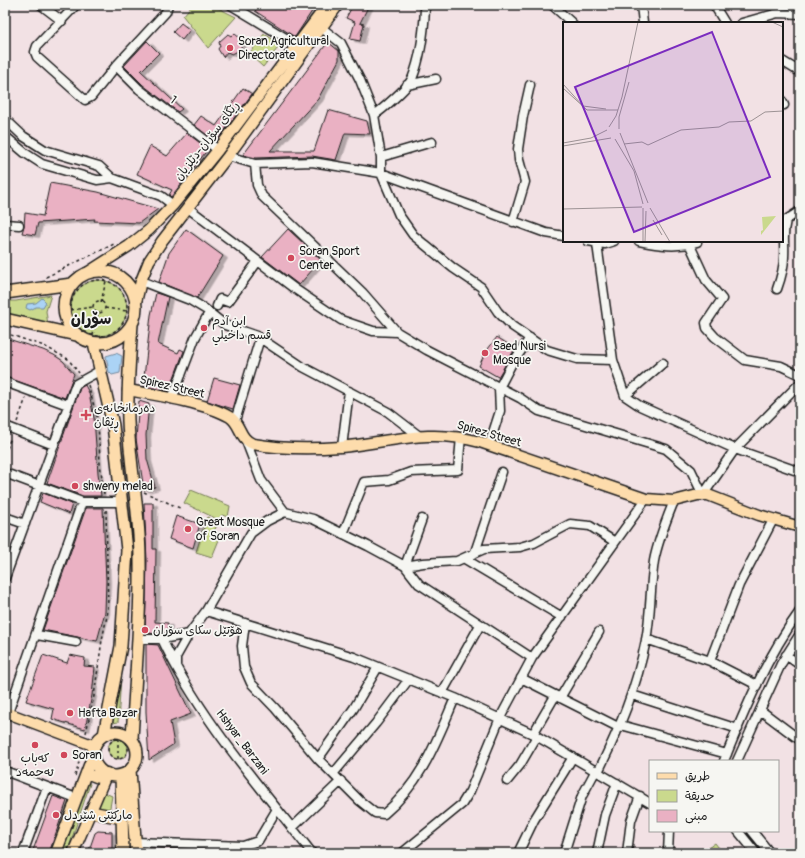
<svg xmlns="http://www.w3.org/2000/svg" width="805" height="858" font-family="Pangolin,'Playpen Sans Arabic',sans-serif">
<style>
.green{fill:#cad98d;stroke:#737a54}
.water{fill:#abd3f5;stroke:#728a9e}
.building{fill:#eab1c3;stroke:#1c1c1c;filter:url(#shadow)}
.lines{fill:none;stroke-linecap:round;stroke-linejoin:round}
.minor-casing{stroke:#1c1c1c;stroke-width:11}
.major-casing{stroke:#1c1c1c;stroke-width:13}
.highway-casing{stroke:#1c1c1c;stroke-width:14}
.path{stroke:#1c1c1c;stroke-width:1.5;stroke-dasharray:3 3;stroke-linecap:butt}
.minor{stroke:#f6f6f2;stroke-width:8}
.major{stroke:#fddcac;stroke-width:10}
.highway{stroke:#fddcac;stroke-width:11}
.poi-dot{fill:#d1495b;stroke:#f6f6f2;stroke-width:1.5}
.labels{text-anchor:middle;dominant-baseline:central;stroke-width:3.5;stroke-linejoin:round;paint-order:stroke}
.poi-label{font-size:12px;fill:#1c1c1c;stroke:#f6f6f2;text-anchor:start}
.street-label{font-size:12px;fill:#1c1c1c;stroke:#f6f6f2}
.district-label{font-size:16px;font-weight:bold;fill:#1c1c1c;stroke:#f6f6f2}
.inset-road{fill:none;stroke:#9c9294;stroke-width:1}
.view{fill:#7b2cbf;fill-opacity:0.15;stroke:#7b2cbf;stroke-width:2}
.inset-edge{fill:none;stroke:#1c1c1c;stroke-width:2}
</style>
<defs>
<filter id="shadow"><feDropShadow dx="4.5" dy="2.5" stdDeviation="0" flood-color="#0004"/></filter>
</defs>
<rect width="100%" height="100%" fill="#f2e1e4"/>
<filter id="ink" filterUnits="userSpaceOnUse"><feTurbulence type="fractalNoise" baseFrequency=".025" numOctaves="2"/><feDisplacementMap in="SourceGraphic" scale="8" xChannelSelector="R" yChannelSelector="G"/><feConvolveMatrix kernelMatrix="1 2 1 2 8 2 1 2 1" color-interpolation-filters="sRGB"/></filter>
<g filter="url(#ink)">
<path class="green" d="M192,5H212L236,17L208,48L183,16Z
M264,34L281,44L263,67L249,54Z
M71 308a28 28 0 1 1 56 0a28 28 0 1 1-56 0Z
M51,295L46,311L48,325L5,313V301H16Z
M191,490L230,506L228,517L222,515L219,520L184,503Z
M207,517L218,522L214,532L221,535L212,557L196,552Z
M122,662L118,722L108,724Z
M108 749a10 10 0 1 1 20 0a10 10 0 1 1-20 0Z
M88,781L90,784L67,853H62Z
M105,793L112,796L109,813L97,810L101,795Z
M715,843L723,853H701Z"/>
<path class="water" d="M42,298L46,302L43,307H36L30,310L26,308L27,304L36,303Z
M116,353L122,356L120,373L112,375L109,372L106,356Z"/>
<path class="building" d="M259,5H316L295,37L255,11Z
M353,5H369L360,23L364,24L360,41L350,39L355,22L346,18Z
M181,23L190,30L182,40L173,32Z
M234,33L243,41L240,50L232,54L227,52L223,57L218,49L220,46L219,42L228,34L231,36Z
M147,41L159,53L141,71L182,109L178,112L143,85L124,66Z
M328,42L339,51V60L318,99L270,151H314L328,110L367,121L370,134L345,133L336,160L312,156L256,158L243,155Z
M243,88L252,94L216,142L194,125L201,116L216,126Z
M187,133L208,149L171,197L169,195L172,190L137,174L150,146L167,156Z
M50,183L98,192L158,209L139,223L94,221L95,219L38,223L35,235L22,233L24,226L25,213L43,216Z
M186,229L223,256L197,298L159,282L169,253Z
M288,229L321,260L299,285L262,257Z
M156,293L168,297L158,344L178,353L180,349L184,351L169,391L143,386L151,315Z
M497,337L515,349L498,377L479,366L485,353Z
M5,338L43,350L54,355L63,361L74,374L65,398L5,377Z
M214,378L240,385L233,409L207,401Z
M85,385L89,393L94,418L98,473L101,496H83L47,483L80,388Z
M139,401L149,404L146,435L147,459L155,487L144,490L136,439Z
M43,493L72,504L69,514L40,502Z
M144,503H153V549H156L155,622L168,623L167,633L162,634L145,633L147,560Z
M86,508H103L106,581L105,612L97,641L43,630Z
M176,516L200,524L193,548L169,539Z
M146,644L158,645L191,714L170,722L174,744L149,760L146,712Z
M43,655L67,663L70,655L85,658L84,666L95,667L92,695L85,729L52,719L54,709L26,701Z
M53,796L67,801L49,853H32Z
M98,831L112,832V853H88L95,833Z"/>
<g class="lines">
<defs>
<path id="minor" d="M41,5L62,21
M76,5L37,46L35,52L37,57L85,100L91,97L116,66L166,12L168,5
M231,5L297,45
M552,5L572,23
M641,5L643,23
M714,5L725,23
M742,23L778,13L800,14
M318,25L341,43L360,80L374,115L381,157V173L399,215L413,235L453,268L481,287L498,312L512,326L547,350L577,359L613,360
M782,61L800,72
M116,66L139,89L218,150
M407,85L436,79
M782,101L784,105
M374,115C382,110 408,87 412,79C421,57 424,31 425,8
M5,119L23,136L45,150L99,166L112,178
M5,136L25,153L42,164L97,180L112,178L161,196L173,205
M228,156L255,164L312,162L381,173L546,233L564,236
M381,157L432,142
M255,164L257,185L262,196L363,293L397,332L427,350L520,398L539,411L666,449L691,470L703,495L735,449L800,383
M188,208L295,289L341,320L373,331L397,332
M513,222L525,182L519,160L518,149L523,116L530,85
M5,224L19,225
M588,241L605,244L614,241
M639,241C659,245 676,248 697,242
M688,241L706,280L722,299L706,323L707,328L715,337L745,360L781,366L800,375
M597,244L613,360L625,396L640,406L735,449L800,472
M141,281L190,300L205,309L225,325L257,336L303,367L388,412L418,435
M777,289C781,278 784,269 784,257C785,242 782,235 786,220L800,211
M217,306L220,299L228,302L258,261
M5,382L68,405
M625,396L663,363
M172,399L195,338L209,313
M235,421L260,338
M5,426L54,445
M246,441L261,480L285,512L313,519L368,546L405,566L419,584L532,658
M489,445L500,411L499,388L511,365L530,338
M342,447L349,391
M5,473L82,502L8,713
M82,502H122
M5,517L25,524
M422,519L405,566L423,563L457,561L484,549L520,547L534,543L570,524L590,526L615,542
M343,534L364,482L389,480L411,472L458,470L461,437
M475,552L502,472
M465,559L562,617
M5,578L76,384L101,370
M206,611L354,657L455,698L533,734L650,803
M245,623L242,646L244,667L251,683L275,708L318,759L360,801L375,813L384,814C422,782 436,742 455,698
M37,635L76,642
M138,639H162L189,634L206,611L251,533L267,521L285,512
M162,639C199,718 259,785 312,853
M646,639L710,661L757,685
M786,655L800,665
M710,661L739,585L773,520
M176,666V657L189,634
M521,678L620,728
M442,693L480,625
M632,695L738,729
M560,698L599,632
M760,710L800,740
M621,725L727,754
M533,734L555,696
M318,759L354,708L378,667
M724,761C745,709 767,656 800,611
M737,761L781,664L800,634
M5,771L76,798
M598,772C620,727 636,690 646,640C651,614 650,587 654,561C658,540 666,521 674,501
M333,774L376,723L409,679
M507,781L520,765L537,736
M292,828L341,781
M738,831L756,853
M752,831L770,853
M135,842L243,846L258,841L277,809
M23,853L47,787
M402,853L462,804L470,791L500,718L532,658L646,499
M518,853L534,820L573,757
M564,853L582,796L596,770
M597,853L605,815L617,783
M627,853L631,821L640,796
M668,853L669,831"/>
<path id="major" d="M87,273L129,246L149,230L173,205L218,150L327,5
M136,302L141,281L149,261L162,241L228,156L338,5
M128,390C156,395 206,403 230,417C241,424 239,439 253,444C281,449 313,449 341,447C391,442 429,428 480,442L646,499L674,501L698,495H708L759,515L800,527
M5,712L95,746
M86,773L104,780
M56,853L94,752
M73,853L107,773"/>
<path id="highway" d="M64 307a36 36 0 1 1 72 0a36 36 0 1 1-72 0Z
M5,293L72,284
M5,319L76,335
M94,343L113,425L127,550L121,646L104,735
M93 754a22 22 0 1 1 44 0a22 22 0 1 1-44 0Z
M132,739C135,680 141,620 140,560C140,513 130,468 128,421C127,389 130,356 132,324
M130,770L136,853
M121,775L123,853
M91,812L122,818"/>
</defs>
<use href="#minor" class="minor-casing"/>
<use href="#major" class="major-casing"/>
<use href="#highway" class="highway-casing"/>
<path class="path" d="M46,277L114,244
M71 308a28 28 0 1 1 56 0a28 28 0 1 1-56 0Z
M93 307a6 6 0 1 1 12 0a6 6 0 1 1-12 0Z
M101,302L106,281
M105,308L127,311
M71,310L93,307
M5,333L44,346L68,359L79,373
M93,335L98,313
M88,385L98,420L100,463L104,494
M17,422L26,398
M5,454L11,437
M144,492L182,509
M86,733L94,696L102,640L108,611L106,509
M108 749a10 10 0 1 1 20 0a10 10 0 1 1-20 0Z
M118,759V739
M75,776L82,751"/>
<use href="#minor" class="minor"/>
<use href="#major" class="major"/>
<use href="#highway" class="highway"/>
</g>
</g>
<g class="poi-dot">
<circle cx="230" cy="48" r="4"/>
<circle cx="291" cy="258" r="4"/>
<circle cx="204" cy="328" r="4"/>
<circle cx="485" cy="353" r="4"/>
<path d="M84 409h4v4h4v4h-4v4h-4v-4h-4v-4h4z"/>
<circle cx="75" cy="486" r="4"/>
<circle cx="188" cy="529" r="4"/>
<circle cx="145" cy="630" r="4"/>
<circle cx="70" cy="713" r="4"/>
<circle cx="35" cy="745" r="4"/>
<circle cx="64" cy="755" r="4"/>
<circle cx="56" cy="815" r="4"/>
</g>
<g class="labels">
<g class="poi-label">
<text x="238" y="41">Soran Agricultural<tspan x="238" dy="14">Directorate</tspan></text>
<text x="299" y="251">Soran Sport<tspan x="299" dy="14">Center</tspan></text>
<text x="212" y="321">ابن آدم<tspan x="212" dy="14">قسم داخيلي</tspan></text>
<text x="493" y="346">Saed Nursi<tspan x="493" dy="14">Mosque</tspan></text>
<text x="94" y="408">دەرمانخانەی<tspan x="94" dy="14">ڕێڤان</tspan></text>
<text x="83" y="486">shweny melad</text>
<text x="196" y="522">Great Mosque<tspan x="196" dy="14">of Soran</tspan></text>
<text x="153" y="630">هۆتێل سکای سۆران</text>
<text x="78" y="713">Hafta Bazar</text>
<text x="72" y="755">Soran</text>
<text x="35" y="758" text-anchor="middle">کەباب<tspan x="35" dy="14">ئەحمەد</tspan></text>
<text x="64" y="815">مارکێتی شێردل</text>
</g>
<g class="street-label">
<text transform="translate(173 100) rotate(38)">1</text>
<text transform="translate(207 141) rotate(-52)">ڕێگای سۆران-دێلزیان</text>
<text transform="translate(172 387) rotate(13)">Spirez Street</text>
<text transform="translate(489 434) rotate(16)">Spirez Street</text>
<text transform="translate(242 742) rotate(53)">Hshyar_Barzani</text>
</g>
<g class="district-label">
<text x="91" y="319">سۆران</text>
</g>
</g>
<g transform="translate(563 22)">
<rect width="220" height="220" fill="#f2e1e4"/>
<path d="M213,194L198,213V209L200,208L199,195Z" fill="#cad98d"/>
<path class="inset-road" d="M209,0L220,5M0,62L20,84L43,87M0,66L24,88H55M46,105L53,94L59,75L75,0M56,107V95L66,60M57,111L85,181M52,117L71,149L80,182M0,121L28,116L44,108M61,122L79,120L85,123L118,108L156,105L166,100L188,99L202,90L220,89M0,124L48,116M80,186V220M87,186L107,220M0,187L79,185M90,198L99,213M82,220L83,189"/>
<path class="view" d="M149,10L207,155L71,210L12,65Z"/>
<rect width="220" height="220" class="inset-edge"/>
</g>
<rect width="805" height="858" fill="none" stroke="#f6f6f2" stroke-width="20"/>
<rect x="10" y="10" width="785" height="838" fill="none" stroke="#1c1c1c" stroke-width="1.5" filter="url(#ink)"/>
<rect x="649" y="760" width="130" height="72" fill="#f6f6f2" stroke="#9f9f9c"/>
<rect x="657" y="773" width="20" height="6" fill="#fddcac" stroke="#9f9f9c"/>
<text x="685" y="780" font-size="12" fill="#1c1c1c">طريق</text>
<rect x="657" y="790" width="20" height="12" fill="#cad98d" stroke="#9f9f9c"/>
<text x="685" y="800" font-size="12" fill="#1c1c1c">حديقة</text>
<rect x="657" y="810" width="20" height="12" fill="#eab1c3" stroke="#9f9f9c"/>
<text x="685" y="820" font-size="12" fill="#1c1c1c">مبنى</text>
</svg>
